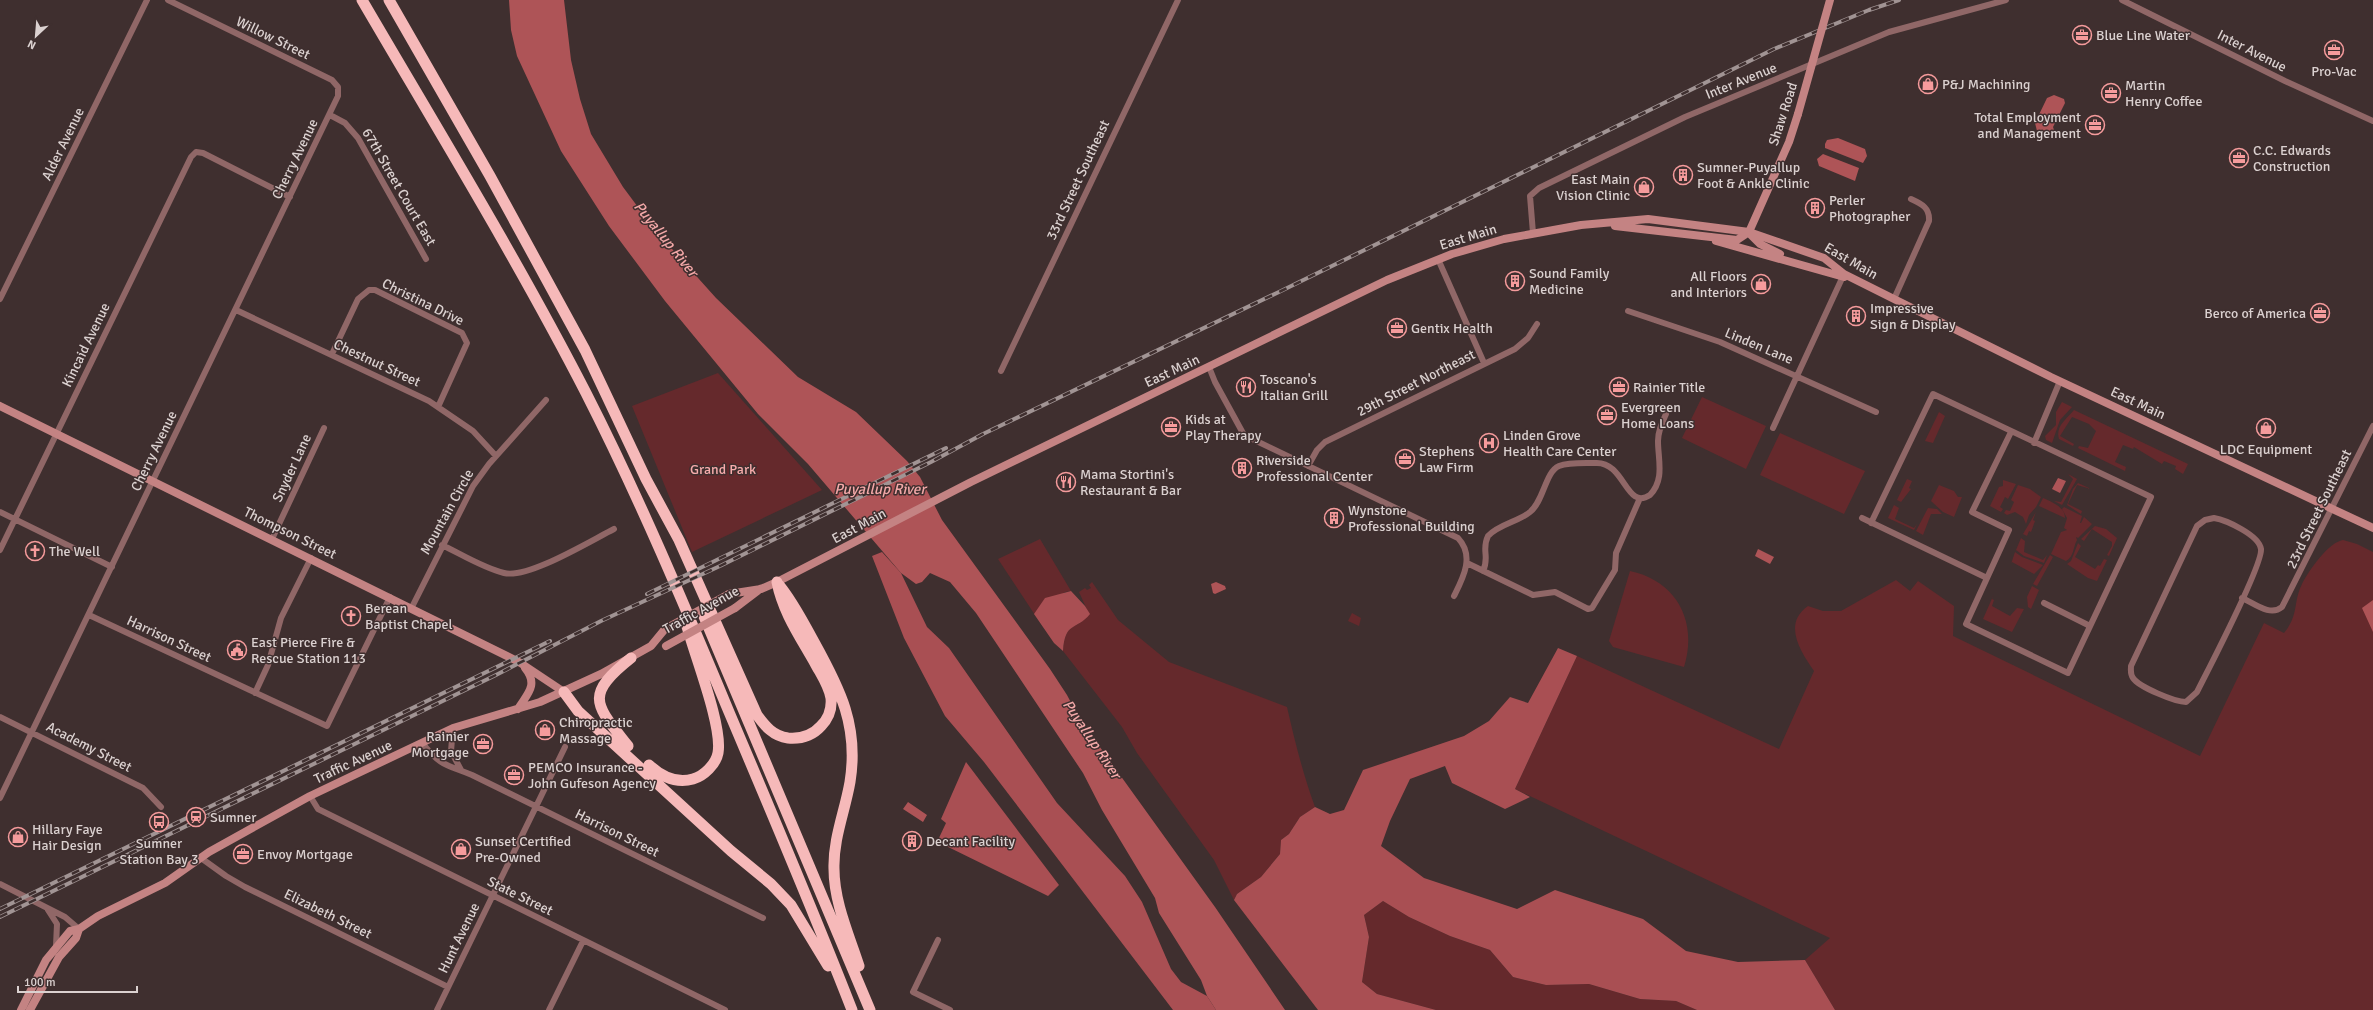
<svg xmlns="http://www.w3.org/2000/svg" width="2373" height="1010" font-family="Signika,sans-serif">
<style>
.green{fill:#65292c}
.forest{fill:#a94f53}
.water{fill:#ae5457}
.lines{fill:none;stroke-linecap:round;stroke-linejoin:round}
.street{stroke:#906767;stroke-width:6}
.secondary{stroke:#c48383;stroke-width:8}
.highway{stroke:#f6b9b9;stroke-width:11}
.rail-casing{stroke:#a19494;stroke-width:4}
.rail{stroke:#3f2f2f;stroke-width:2.5;stroke-dasharray:8;stroke-linecap:butt}
.secondary-bridge{stroke:#c48383;stroke-width:8}
.labels{text-anchor:middle;dominant-baseline:central;stroke-width:3;stroke-linejoin:round;paint-order:stroke}
.poi-label{font-size:14px;fill:#dbd1d0;stroke:#3f2f2f;text-anchor:start}
.street-label{font-size:14px;fill:#dbd1d0;stroke:#3f2f2f}
.park-label{font-size:14px;fill:#f7acac;stroke:#3f2f2f}
.water-label{font-size:15px;font-style:italic;fill:#f3a8a8;stroke:#3f2f2f}
</style>
<rect width="100%" height="100%" fill="#3f2f2f"/>
<path class="green" d="M718,373L822,490L692,552L632,406Z
M1702,397L1766,426L1746,469L1682,438Z
M2062,402L2072,407L2060,420L2052,443L2046,440L2045,436L2056,425V412Z
M2074,410L2188,464L2183,474L2175,469L2176,466L2164,461L2162,464L2134,447L2133,449L2123,445L2115,462L2126,467L2125,471L2078,448L2079,446L2088,448L2096,431L2089,424L2072,417L2060,436L2074,444L2073,446L2059,439C2055,426 2067,419 2074,410Z
M1939,412L1945,416L1933,443L1925,441Z
M1780,433L1865,471L1844,514L1760,475Z
M2068,474L2077,479L2062,505L2054,501L2061,502L2073,479Z
M1907,479L1912,481L1909,488L1911,489L1901,502L1897,500Z
M2003,480L2016,484L2008,499L2005,497L2000,507L2003,509L2001,512L1990,506L1999,487L2003,486Z
M2078,483L2091,489L2077,485L2068,504L2082,511L2081,514L2067,505L2073,489Z
M1939,485L1954,491L1958,497H1962L1954,517L1943,512L1931,501Z
M2018,485L2030,489L2041,497L2036,507L2029,515L2026,524L2023,517L2015,512L2007,515L2004,513L2006,510L2010,511L2014,502L2011,500Z
M2043,498C2052,502 2065,507 2065,518L2039,506Z
M1894,505L1899,508L1895,519L1914,528L1917,524L1914,530L1888,518Z
M2064,507L2082,516L2080,523H2081L2084,517L2092,524L2078,538L2076,537L2077,540C2073,547 2074,557 2066,561L2051,554L2061,532L2067,530L2064,528L2067,518L2062,509Z
M1928,508L1937,509L1942,514H1931L1923,535L1916,531Z
M2036,512L2033,520L2035,521L2031,532L2029,531L2027,536L2023,534Z
M2095,526L2106,529L2117,538L2109,556L2107,555L2112,546V542L2092,529L2084,541L2081,539Z
M2021,538L2025,541L2024,552L2043,560L2047,555L2044,563L2024,556L2016,550Z
M1040,539L1071,591L1065,592L1035,615L998,559Z
M2343,540L2357,544L2373,552V1010H1835L1805,960L1830,938L1515,789L1577,656L1779,749L1814,671C1801,652 1782,624 1808,606L1823,611H1841L1896,580L1910,591L1918,581L1954,606L1953,636L2200,756L2264,623L2284,633C2299,615 2293,602 2302,584C2309,570 2329,542 2343,540Z
M2078,543L2081,546L2075,557L2095,569L2098,565L2100,566L2104,559L2107,560L2097,581L2088,578L2067,564L2071,561Z
M2015,552L2022,557L2043,565L2034,574L2012,562L2011,564Z
M2050,555L2053,557L2037,586L2033,584Z
M1630,571C1677,581 1698,622 1684,667L1613,647L1609,641Z
M1092,582L1118,620L1169,662L1287,707C1295,742 1303,774 1315,807L1300,817L1289,834L1281,840L1280,854L1261,877L1237,894L1234,900L1214,860L1137,753L1122,727L1063,651C1065,621 1076,631 1089,614L1079,592L1085,588L1087,590L1091,588L1089,585Z
M2032,586L2039,590L2031,609L2028,607L2027,597Z
M1994,594L1992,599L1994,600L1992,606L2010,616L2017,608L2024,609L2012,632L1983,619Z
M1352,613L1361,618L1359,626L1348,621Z
M1383,901L1409,917L1450,936L1490,950L1513,977L1546,985L1589,984L1640,999L1676,1001L1697,1010H1436L1377,994L1362,982L1369,937L1364,915Z"/>
<path class="forest" d="M882,552L901,573L927,627L949,648L1057,803L1125,876L1142,902L1171,969L1181,982L1207,996L1216,1010H1173L984,762L945,716L904,638L872,556Z
M1071,591L1085,606L1090,614C1076,631 1065,621 1063,651L1054,643L1034,614L1045,598Z
M1558,648L1577,656L1515,789L1530,797L1505,809L1452,783L1445,766L1410,779L1390,821L1381,846L1424,878L1517,909L1555,890L1643,919L1686,951L1738,962L1805,960L1835,1010H1697L1676,1001L1640,999L1589,984L1546,985L1513,977L1490,950L1450,936L1409,917L1383,901L1364,915L1369,937L1362,982L1377,994L1436,1010H1318L1234,900L1237,894L1261,877L1280,854L1281,840L1289,834L1300,817L1315,807L1330,814L1344,810L1363,770L1464,736L1489,721L1510,697L1528,703Z
M966,762L1059,885L1048,896L940,843L938,840L946,823L941,819Z"/>
<path class="water" d="M509,0H564L571,60L580,99L591,134L623,187L655,230L716,298L798,377L856,412L907,461L920,477L942,520L1050,669L1067,695L1079,718L1215,907L1285,1010H1216L1207,996L1201,980L1159,913L1155,898L1102,810L1083,773L976,613L950,582L930,573L922,582L916,584L901,573L808,464L758,414L665,301L609,226L561,151L517,56L511,30Z
M2054,95L2064,99L2065,103L2053,127L2056,136L2052,138L2037,131L2035,123L2047,98Z
M1838,138L1865,149L1867,156L1863,163L1825,148V144L1827,140Z
M1823,154L1859,168L1855,181L1819,166L1817,159Z
M2058,478L2066,481L2060,493L2052,489Z
M1758,549L1774,557L1770,564L1755,556Z
M1216,582L1225,586L1226,589L1215,594L1213,593L1211,584Z
M2373,600V632L2362,608Z
M908,802L927,815L923,822L903,809Z"/>
<g class="lines">
<path class="street" d="M2122,0L2285,81L2373,121
M330,115L345,123L358,138L426,259
M1533,233L1530,196L1539,188L1685,117L1889,32L2006,0
M1438,259L1484,363
M0,299L147,0
M1894,299L1929,221C1930,208 1922,204 1911,199
M236,310L429,401L473,431L496,456
M1628,311L1720,342L1876,412
M332,354L358,299L369,290H375L462,333L467,343L438,407
M1209,367L1215,382L1244,435L1458,538C1475,556 1463,578 1454,596
M1001,371L1178,0
M1773,428L1844,274
M2034,443L2060,381
M1308,466L1317,450L1325,442L1515,349L1528,338L1537,324
M0,512L112,567
M1862,518L1987,578
M2214,518C2226,520 2259,535 2261,549C2263,565 2208,670 2197,692L2186,702C2175,702 2139,687 2133,678C2130,674 2131,670 2131,666L2197,526L2205,520Z
M1871,523L1933,394L2151,497L2068,673L1966,624L2009,530L1972,512L2011,432
M272,539L324,428
M442,545C461,554 483,568 504,573C528,579 590,541 614,529
M0,550L191,157L196,152L203,153L290,197
M1467,563L1533,595L1555,592L1588,609L1592,608L1615,570L1616,553L1640,498
M1483,571C1490,557 1481,550 1488,536C1499,524 1518,522 1530,512C1544,501 1545,472 1559,466C1569,462 1585,463 1596,463C1625,462 1626,511 1650,495C1665,479 1658,460 1658,441C1658,431 1662,423 1666,414
M2242,598C2254,603 2270,617 2282,607L2373,426
M2044,603L2090,626
M412,607L473,486L489,464L546,400
M89,615L327,726L390,597
M255,693L268,665L281,618L311,558
M0,717L143,788L161,807
M453,728L451,751L461,770
M422,743C442,767 445,764 472,775L763,918
M310,796L318,809L725,1010
M0,798L338,96V87L332,80L168,0
M201,858L226,876L245,887L448,987
M0,884L65,917L79,929
M48,910L57,924L56,946
M938,940L913,992L950,1010
M437,1010L565,747
M549,1010L583,941"/>
<path class="secondary" d="M1615,226L1737,240L1749,232L1789,142L1798,114
M1749,233L1760,244L1780,254
M1716,241L1844,277
M0,406L519,662L564,692
M729,594L761,589L777,582L971,482L1387,280L1452,254L1504,239L1581,225L1648,219L1749,232L1824,258L1844,274L1894,299L2051,377L2373,528
M735,608L760,589
M518,709C527,694 539,685 525,668
M21,1010L46,960L70,931L79,929L98,916L165,883L209,852L310,796L453,728L540,702L601,674L651,646L665,629
M30,1010L59,957L76,938L79,929"/>
<path class="highway" d="M362,0C438,130 517,259 586,393C639,497 684,604 729,712C771,811 813,910 852,1010
M389,0L490,176L585,350L646,479L679,540L757,715C765,726 773,736 788,738C800,739 812,736 821,726C828,719 832,709 831,698C829,686 822,676 816,665C801,638 783,613 777,582
M779,585C793,602 803,622 814,642C840,689 859,726 850,782C845,811 833,839 834,869C834,902 849,935 859,966
M703,614L870,1010
M564,692L578,711L731,851L771,884L791,905L828,966
M628,746C596,705 583,696 631,658
M649,765C662,777 676,784 693,779C704,776 716,764 718,753C723,726 694,654 686,623"/>
<defs>
<path id="rail" d="M647,594L946,448
M0,909L550,641
M0,917L496,675L601,621L720,566L931,462L983,434L1281,291L1774,49L1869,10L1899,0"/>
</defs>
<use href="#rail" class="rail-casing"/>
<use href="#rail" class="rail"/>
<path class="secondary-bridge" d="M1798,114L1830,0
M665,629L729,594
M666,646L735,608"/>
</g>
<defs>
<symbol id="office-ring" viewBox="-11 -11 22 22"><circle r="9.5" fill="#3f2f2f" stroke="#f59b9c" stroke-width="1.5"/><path d="M-6-3h4V-5.5h4V-3h4V5H-6ZM-1-4.5V-3h2v-1.5ZM-6 0V1H6V0Z" fill="#f59b9c"/></symbol>
<symbol id="shop-ring" viewBox="-11 -11 22 22"><circle r="9.5" fill="#3f2f2f" stroke="#f59b9c" stroke-width="1.5"/><path d="M-5-2.5h2.3a2.7 3.5 0 0 1 5.4 0H5L5.5 6h-11ZM-1.5-2.5h3a1.5 2.3 0 0 0-3 0Z" fill="#f59b9c"/></symbol>
<symbol id="building-ring" viewBox="-11 -11 22 22"><circle r="9.5" fill="#3f2f2f" stroke="#f59b9c" stroke-width="1.5"/><path d="M-4-6H4V6H1V3H-1V6H-4ZM-2.5-4.3h1.7v1.8h-1.7ZM.8-4.3h1.7v1.8H.8ZM-2.5-1h1.7V.8h-1.7ZM.8-1h1.7V.8H.8Z" fill="#f59b9c"/></symbol>
<symbol id="restaurant-ring" viewBox="-11 -11 22 22"><circle r="9.5" fill="#3f2f2f" stroke="#f59b9c" stroke-width="1.5"/><path d="M-5-6h1v4h1v-4h1v4h1v-4h1v5L-1.5 .5V6h-2V.5L-5-1ZM5-6V6H3V1.5H1.5Q1.5-4 5-6Z" fill="#f59b9c"/></symbol>
<symbol id="hospital-ring" viewBox="-11 -11 22 22"><circle r="9.5" fill="#3f2f2f" stroke="#f59b9c" stroke-width="1.5"/><path d="M-5-5h3v3.5h4V-5h3V5h-3V1.5h-4V5h-3Z" fill="#f59b9c"/></symbol>
<symbol id="church-ring" viewBox="-11 -11 22 22"><circle r="9.5" fill="#3f2f2f" stroke="#f59b9c" stroke-width="1.5"/><path d="M-1.2-6h2.4v3.5h3.3v2.4h-3.3V6h-2.4V-.1h-3.3v-2.4h3.3Z" fill="#f59b9c"/></symbol>
<symbol id="civic-ring" viewBox="-11 -11 22 22"><circle r="9.5" fill="#3f2f2f" stroke="#f59b9c" stroke-width="1.5"/><path d="M-.6-6.5H3V-4.5H.6V-3L4-1V1h2V6H-6V1h2V-1L-.6-3ZM-1.2 2.5V6h2.4V2.5Z" fill="#f59b9c"/></symbol>
<symbol id="station-ring" viewBox="-11 -11 22 22"><circle r="9.5" fill="#3f2f2f" stroke="#f59b9c" stroke-width="1.5"/><path d="M-3-6H3Q5-6 5-4V2Q5 4 3 4L4.5 6H3L1.5 4h-3L-3 6H-4.5L-3 4Q-5 4-5 2V-4Q-5-6-3-6ZM-3.5-4v3h7v-3ZM-3.5 1v1.5H-2V1ZM2 1v1.5H3.5V1Z" fill="#f59b9c"/></symbol>
<symbol id="bus-ring" viewBox="-11 -11 22 22"><circle r="9.5" fill="#3f2f2f" stroke="#f59b9c" stroke-width="1.5"/><path d="M-5-6H5V4H4V6H2V4H-2V6H-4V4H-5ZM-3.5-4V0h7V-4ZM-3.5 1.2v1.5H-2V1.2ZM2 1.2v1.5H3.5V1.2Z" fill="#f59b9c"/></symbol>
</defs>
<g fill-rule="evenodd">
<use href="#office-ring" x="2071" y="24" width="22" height="22"/>
<use href="#office-ring" x="2323" y="39" width="22" height="22"/>
<use href="#shop-ring" x="1917" y="73" width="22" height="22"/>
<use href="#office-ring" x="2100" y="82" width="22" height="22"/>
<use href="#office-ring" x="2084" y="114" width="22" height="22"/>
<use href="#office-ring" x="2228" y="147" width="22" height="22"/>
<use href="#building-ring" x="1672" y="164" width="22" height="22"/>
<use href="#shop-ring" x="1633" y="176" width="22" height="22"/>
<use href="#building-ring" x="1804" y="197" width="22" height="22"/>
<use href="#building-ring" x="1504" y="270" width="22" height="22"/>
<use href="#shop-ring" x="1750" y="273" width="22" height="22"/>
<use href="#office-ring" x="2309" y="302" width="22" height="22"/>
<use href="#building-ring" x="1845" y="305" width="22" height="22"/>
<use href="#office-ring" x="1386" y="317" width="22" height="22"/>
<use href="#restaurant-ring" x="1235" y="376" width="22" height="22"/>
<use href="#office-ring" x="1608" y="376" width="22" height="22"/>
<use href="#office-ring" x="1596" y="404" width="22" height="22"/>
<use href="#office-ring" x="1160" y="416" width="22" height="22"/>
<use href="#shop-ring" x="2255" y="417" width="22" height="22"/>
<use href="#hospital-ring" x="1478" y="432" width="22" height="22"/>
<use href="#office-ring" x="1394" y="448" width="22" height="22"/>
<use href="#building-ring" x="1231" y="457" width="22" height="22"/>
<use href="#restaurant-ring" x="1055" y="471" width="22" height="22"/>
<use href="#building-ring" x="1323" y="507" width="22" height="22"/>
<use href="#church-ring" x="24" y="540" width="22" height="22"/>
<use href="#church-ring" x="340" y="605" width="22" height="22"/>
<use href="#civic-ring" x="226" y="639" width="22" height="22"/>
<use href="#shop-ring" x="534" y="719" width="22" height="22"/>
<use href="#office-ring" x="472" y="733" width="22" height="22"/>
<use href="#office-ring" x="503" y="764" width="22" height="22"/>
<use href="#station-ring" x="185" y="806" width="22" height="22"/>
<use href="#bus-ring" x="148" y="811" width="22" height="22"/>
<use href="#shop-ring" x="7" y="826" width="22" height="22"/>
<use href="#building-ring" x="901" y="830" width="22" height="22"/>
<use href="#shop-ring" x="450" y="838" width="22" height="22"/>
<use href="#office-ring" x="232" y="843" width="22" height="22"/>
</g>
<g class="labels">
<g class="poi-label">
<text x="2096" y="35">Blue Line Water</text>
<text x="2334" y="71" text-anchor="middle">Pro-Vac</text>
<text x="1942" y="84">P&amp;J Machining</text>
<text x="2125" y="85">Martin<tspan x="2125" dy="16">Henry Coffee</tspan></text>
<text x="2081" y="117" text-anchor="end">Total Employment<tspan x="2081" dy="16">and Management</tspan></text>
<text x="2253" y="150">C.C. Edwards<tspan x="2253" dy="16">Construction</tspan></text>
<text x="1697" y="167">Sumner-Puyallup<tspan x="1697" dy="16">Foot &amp; Ankle Clinic</tspan></text>
<text x="1630" y="179" text-anchor="end">East Main<tspan x="1630" dy="16">Vision Clinic</tspan></text>
<text x="1829" y="200">Perler<tspan x="1829" dy="16">Photographer</tspan></text>
<text x="1529" y="273">Sound Family<tspan x="1529" dy="16">Medicine</tspan></text>
<text x="1747" y="276" text-anchor="end">All Floors<tspan x="1747" dy="16">and Interiors</tspan></text>
<text x="1870" y="308">Impressive<tspan x="1870" dy="16">Sign &amp; Display</tspan></text>
<text x="2306" y="313" text-anchor="end">Berco of America</text>
<text x="1411" y="328">Gentix Health</text>
<text x="1260" y="379">Toscano's<tspan x="1260" dy="16">Italian Grill</tspan></text>
<text x="1633" y="387">Rainier Title</text>
<text x="1621" y="407">Evergreen<tspan x="1621" dy="16">Home Loans</tspan></text>
<text x="1185" y="419">Kids at<tspan x="1185" dy="16">Play Therapy</tspan></text>
<text x="1503" y="435">Linden Grove<tspan x="1503" dy="16">Health Care Center</tspan></text>
<text x="2266" y="449" text-anchor="middle">LDC Equipment</text>
<text x="1419" y="451">Stephens<tspan x="1419" dy="16">Law Firm</tspan></text>
<text x="1256" y="460">Riverside<tspan x="1256" dy="16">Professional Center</tspan></text>
<text x="1080" y="474">Mama Stortini's<tspan x="1080" dy="16">Restaurant &amp; Bar</tspan></text>
<text x="1348" y="510">Wynstone<tspan x="1348" dy="16">Professional Building</tspan></text>
<text x="49" y="551">The Well</text>
<text x="365" y="608">Berean<tspan x="365" dy="16">Baptist Chapel</tspan></text>
<text x="251" y="642">East Pierce Fire &amp;<tspan x="251" dy="16">Rescue Station 113</tspan></text>
<text x="559" y="722">Chiropractic<tspan x="559" dy="16">Massage</tspan></text>
<text x="469" y="736" text-anchor="end">Rainier<tspan x="469" dy="16">Mortgage</tspan></text>
<text x="528" y="767">PEMCO Insurance -<tspan x="528" dy="16">John Gufeson Agency</tspan></text>
<text x="210" y="817">Sumner</text>
<text x="32" y="829">Hillary Faye<tspan x="32" dy="16">Hair Design</tspan></text>
<text x="475" y="841">Sunset Certified<tspan x="475" dy="16">Pre-Owned</tspan></text>
<text x="926" y="841">Decant Facility</text>
<text x="159" y="843" text-anchor="middle">Sumner<tspan x="159" dy="16">Station Bay 3</tspan></text>
<text x="257" y="854">Envoy Mortgage</text>
</g>
<g class="street-label">
<text transform="translate(273 38) rotate(26)">Willow Street</text>
<text transform="translate(2252 51) rotate(27)">Inter Avenue</text>
<text transform="translate(1741 81) rotate(-22)">Inter Avenue</text>
<text transform="translate(1783 114) rotate(-72)">Shaw Road</text>
<text transform="translate(63 144) rotate(-64)">Alder Avenue</text>
<text transform="translate(295 159) rotate(-64)">Cherry Avenue</text>
<text transform="translate(1078 180) rotate(-65)">33rd Street Southeast</text>
<text transform="translate(399 187) rotate(60)">67th Street Court East</text>
<text transform="translate(1468 237) rotate(-17)">East Main</text>
<text transform="translate(1851 261) rotate(30)">East Main</text>
<text transform="translate(423 302) rotate(26)">Christina Drive</text>
<text transform="translate(86 345) rotate(-64)">Kincaid Avenue</text>
<text transform="translate(1759 346) rotate(23)">Linden Lane</text>
<text transform="translate(377 363) rotate(25)">Chestnut Street</text>
<text transform="translate(1172 371) rotate(-25)">East Main</text>
<text transform="translate(1416 383) rotate(-27)">29th Street Northeast</text>
<text transform="translate(2138 403) rotate(25)">East Main</text>
<text transform="translate(154 451) rotate(-64)">Cherry Avenue</text>
<text transform="translate(292 468) rotate(-65)">Snyder Lane</text>
<text transform="translate(2319 509) rotate(-64)">23rd Street Southeast</text>
<text transform="translate(447 512) rotate(-61)">Mountain Circle</text>
<text transform="translate(859 526) rotate(-28)">East Main</text>
<text transform="translate(290 533) rotate(26)">Thompson Street</text>
<text transform="translate(701 610) rotate(-29)">Traffic Avenue</text>
<text transform="translate(169 639) rotate(25)">Harrison Street</text>
<text transform="translate(89 747) rotate(27)">Academy Street</text>
<text transform="translate(353 762) rotate(-25)">Traffic Avenue</text>
<text transform="translate(617 833) rotate(26)">Harrison Street</text>
<text transform="translate(520 896) rotate(26)">State Street</text>
<text transform="translate(328 914) rotate(26)">Elizabeth Street</text>
<text transform="translate(459 938) rotate(-64)">Hunt Avenue</text>
</g>
<g class="park-label">
<text x="723" y="469">Grand Park</text>
</g>
<g class="water-label">
<text transform="translate(666 239) rotate(51)">Puyallup River</text>
<text x="880" y="489">Puyallup River</text>
<text transform="translate(1092 739) rotate(56)">Puyallup River</text>
</g>
</g>
<g transform="translate(36 36) rotate(206)" stroke="#3f2f2f" stroke-width="3" paint-order="stroke">
<path d="M0-3L7 15L0 10L-7 15Z" fill="#dbd1d0"/>
<text y="-6" font-size="11" font-weight="bold" text-anchor="middle" fill="#dbd1d0">N</text>
</g>
<path d="M18 986v6h119v-6" fill="none" stroke="#dbd1d0" stroke-width="2"/>
<text x="24" y="986" font-size="12" fill="#dbd1d0" stroke="#3f2f2f" stroke-width="3" paint-order="stroke">100 m</text>
</svg>
